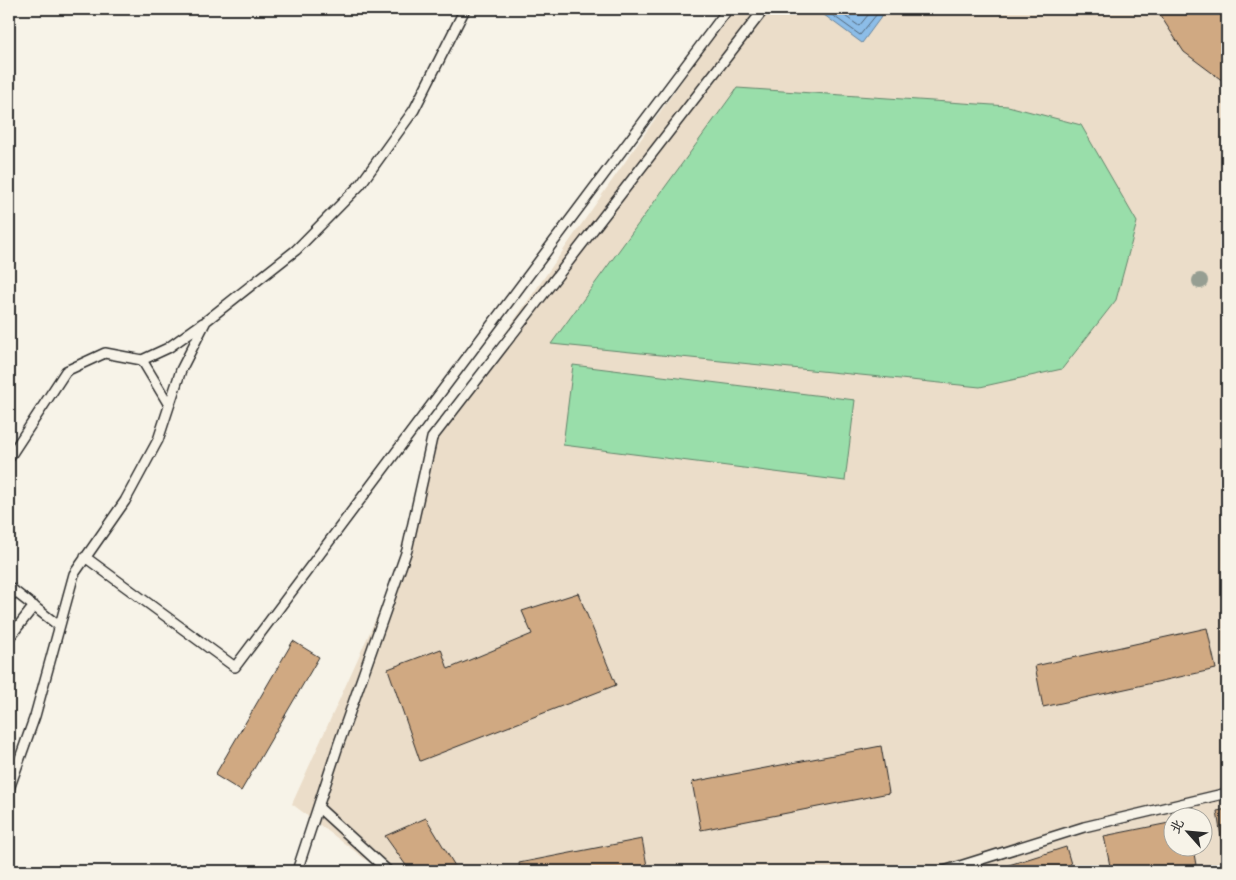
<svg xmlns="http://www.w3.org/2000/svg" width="1236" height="880" font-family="Pangolin,'LXGW WenKai TC',sans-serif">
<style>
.built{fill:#ebddc9;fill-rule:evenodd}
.green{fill:#99deaa;stroke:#62846a}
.water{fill:#8cbde8;stroke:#65839c}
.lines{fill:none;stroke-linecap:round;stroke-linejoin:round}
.shore{stroke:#526577;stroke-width:1}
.building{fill:#d0a982;stroke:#2b2b2b}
.service-casing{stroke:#2b2b2b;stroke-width:12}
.service{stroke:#f7f3e8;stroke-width:9}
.tree{fill:#969e92}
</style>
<rect width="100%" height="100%" fill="#f7f3e8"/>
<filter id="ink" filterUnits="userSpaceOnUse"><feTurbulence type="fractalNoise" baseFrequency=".02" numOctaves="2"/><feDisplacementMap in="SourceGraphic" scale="10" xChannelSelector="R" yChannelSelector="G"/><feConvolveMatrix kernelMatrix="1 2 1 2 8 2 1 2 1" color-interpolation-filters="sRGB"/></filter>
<g filter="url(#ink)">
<path class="built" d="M732,9H1227V871H381L292,804L407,550L432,438ZM1174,818H1204V848H1174Z"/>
<path class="green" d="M737,88L1008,106L1081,125L1137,222L1116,300L1062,369L980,387L551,344Z
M573,365L855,400L845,481L563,445Z"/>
<path class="water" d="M816,9H887L862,43Z"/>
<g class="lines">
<path class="shore" d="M824,9L860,35L881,9
M835,9L859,26L873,9"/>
</g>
<path class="building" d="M1156,9H1216L1227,19V84L1184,52Z
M578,593L616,685L420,761L388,669L441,649L448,669L532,634L522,611Z
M1207,628L1216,669L1043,707L1035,666Z
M293,641L319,657L241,791L215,775Z
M881,746L889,793L701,830L692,782Z
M1227,809V857H1224L1217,811Z
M426,818L458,871H459H410L385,836Z
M1174,822V848H1193L1196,865L1166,871H1111L1104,836Z
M642,839L648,871H520L519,863Z
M1066,847L1073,871H990Z"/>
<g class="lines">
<defs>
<path id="service" d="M142,360L168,348L203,323
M9,458L66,371L105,353L142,360L169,405
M85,557L235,667L728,9
M9,587L59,626
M9,638L34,606
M9,789L35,716L74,574L125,501L158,440L181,370L206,321L296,250L360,185L414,110L465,9
M318,807L388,871
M297,871L339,743L407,550L432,438L764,9
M944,871L1084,827L1227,793"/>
</defs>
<use href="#service" class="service-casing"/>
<use href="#service" class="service"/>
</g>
<circle class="tree" cx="1200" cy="281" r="8"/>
</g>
<rect width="1236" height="880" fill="none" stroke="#f7f3e8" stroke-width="30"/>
<rect x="15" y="15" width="1206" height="850" fill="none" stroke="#2b2b2b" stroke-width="2" filter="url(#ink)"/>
<g transform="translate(1188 832) rotate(297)"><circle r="24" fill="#f7f3e8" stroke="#a5a39c"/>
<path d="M0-4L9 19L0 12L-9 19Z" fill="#2b2b2b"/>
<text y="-8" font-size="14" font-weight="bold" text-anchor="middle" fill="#2b2b2b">北</text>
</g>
</svg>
